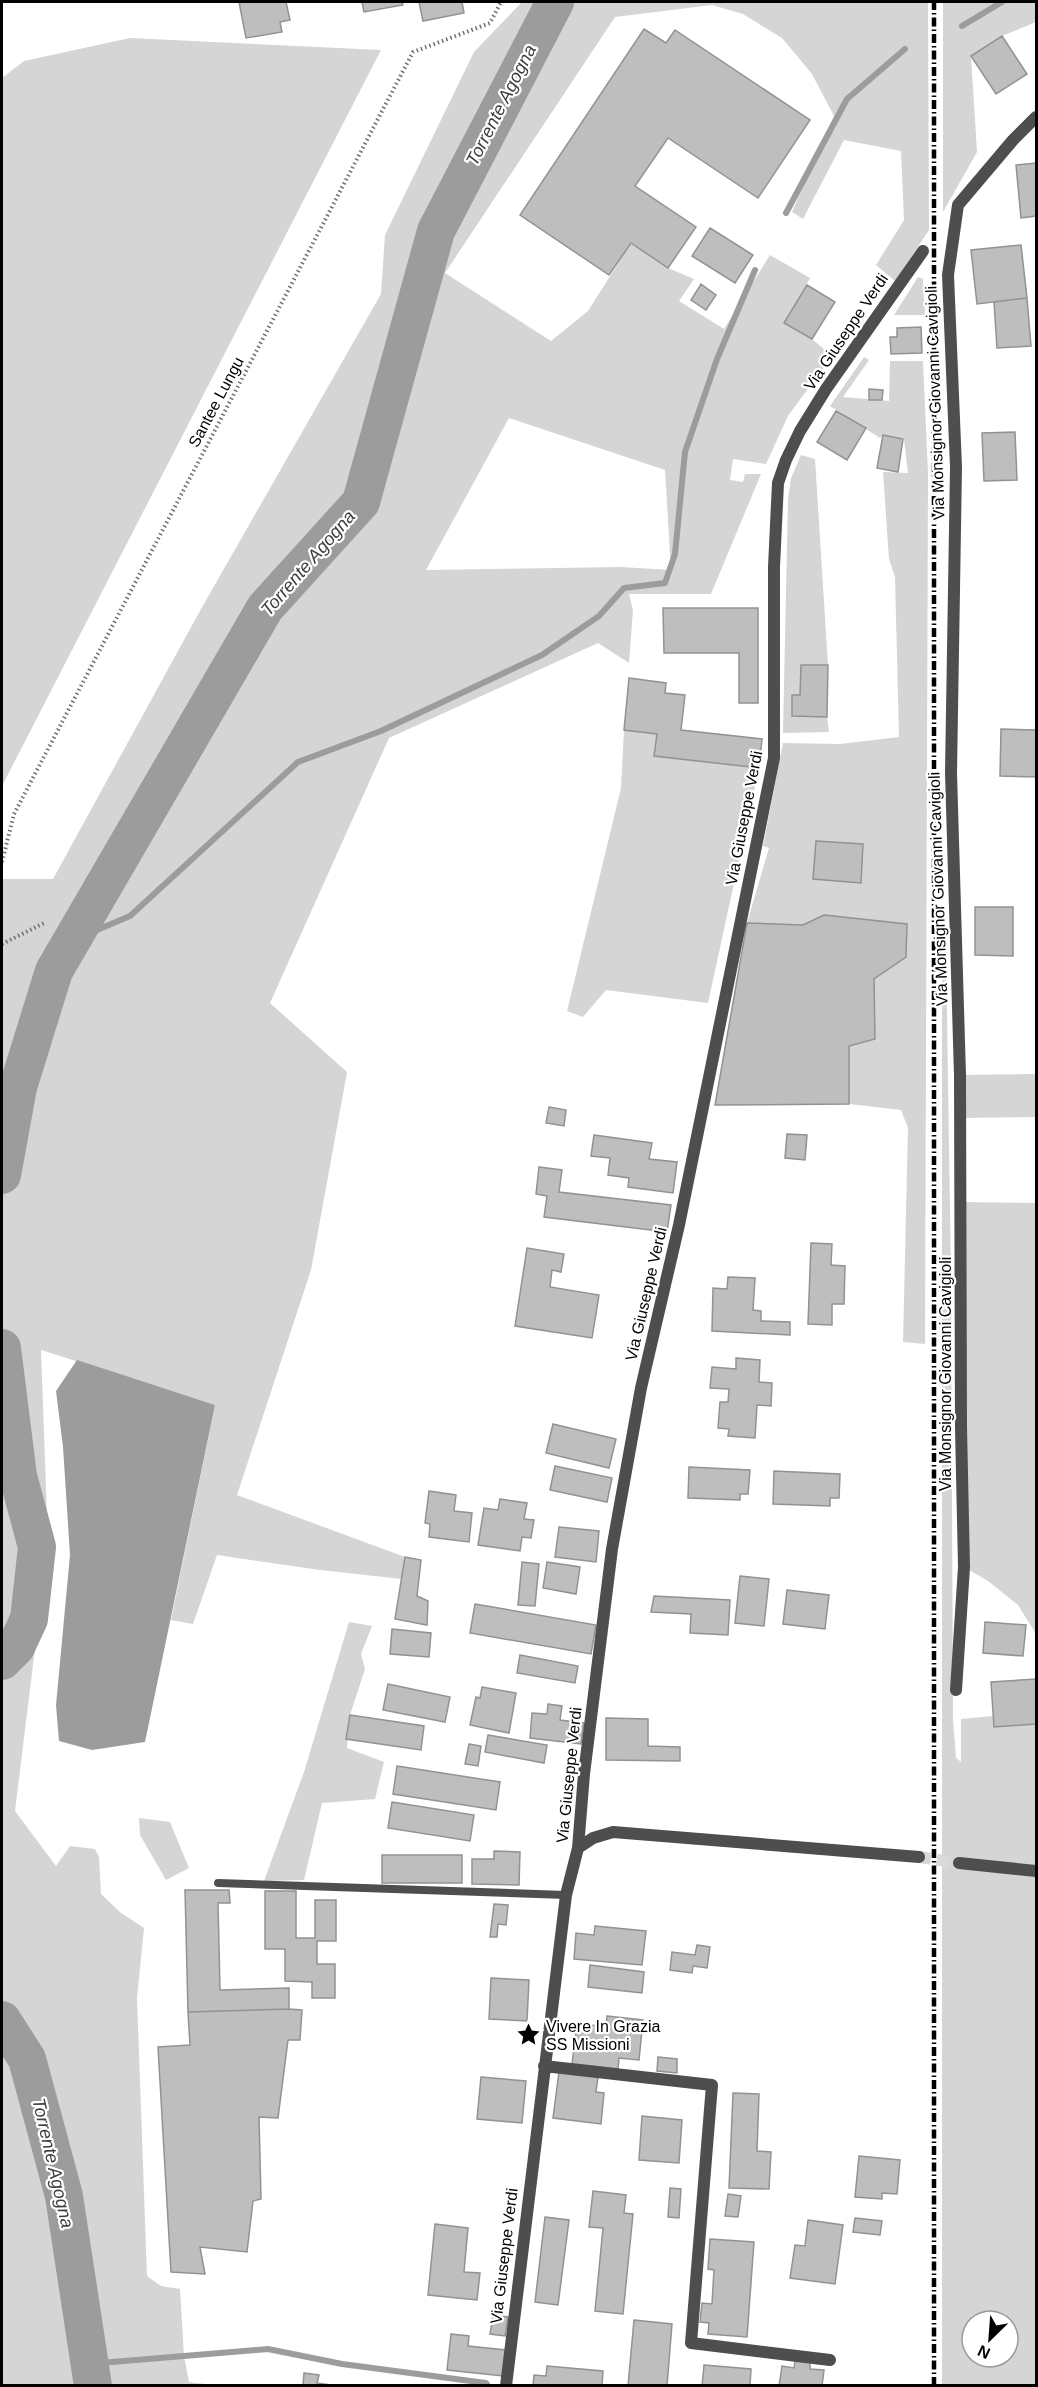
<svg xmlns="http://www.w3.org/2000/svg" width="1038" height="2387" font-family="Helvetica,sans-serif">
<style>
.green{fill:#d5d5d5;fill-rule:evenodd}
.water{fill:#9c9c9c}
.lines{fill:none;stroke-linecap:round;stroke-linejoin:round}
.stream{stroke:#9c9c9c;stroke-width:6}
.river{stroke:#9c9c9c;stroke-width:38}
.building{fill:#bebebe;stroke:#929292;stroke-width:1.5}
.minor-tunnel{stroke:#d9d9d9;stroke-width:12;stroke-dasharray:12 6;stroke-linecap:butt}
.path{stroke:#707070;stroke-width:4;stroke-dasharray:1.5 3;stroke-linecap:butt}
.service{stroke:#4e4e4e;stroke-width:8}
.minor{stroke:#4e4e4e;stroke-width:12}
.rail{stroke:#000;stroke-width:4.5;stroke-dasharray:9 3 1.5 3;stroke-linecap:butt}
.labels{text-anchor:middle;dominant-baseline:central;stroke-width:4.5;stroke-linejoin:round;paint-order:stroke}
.street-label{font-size:16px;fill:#000;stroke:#fff}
.poi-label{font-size:16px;fill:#000;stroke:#fff;text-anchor:start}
.water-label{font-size:18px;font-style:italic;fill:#3d3d3d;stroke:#fff}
</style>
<rect width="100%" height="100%" fill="#fff"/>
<path class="green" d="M522,2H928L929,230L895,281L876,265L904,220L901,151L844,140L803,219L792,212L834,116L812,74L782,38L743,14L712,5L615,17L445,273L551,341L588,311L631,243L668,268L694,279L679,301L724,329L770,255L810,278L785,323L812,339L832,356L788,416L766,464L733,459L730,480L743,482L745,474H761L711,594H629L633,610L629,663L598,643L389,738L270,1003L347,1072L311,1270L237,1495L405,1557L402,1579L320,1570L217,1555L193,1624L171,1620L215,1405L41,1350L48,1543L15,1811L56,1866L70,1846L95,1849L99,1857L101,1894L121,1913L144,1928L137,1998L147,2276L161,2286L180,2289L184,2356L189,2382L212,2385L2,2386V879H53L201,609L381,294L385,235L474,52ZM509,418L665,470L671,570L621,567L426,570Z
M943,2H1036V22L1002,36L971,56L977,152L943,212Z
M130,38L381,50L2,786V78L24,61Z
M918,277L923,279L925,315H894Z
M864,357L869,360L843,397L889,401L890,361H923L928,474L925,1344L903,1342L908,1128L901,1110L849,1104V1046L875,1039L874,979L906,957L907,924L824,915L803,925L747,923L769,848L763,846L783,743L840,744L899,737L895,577L889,559L883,472L908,473L904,439L883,436L880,438L830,406Z
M801,455L815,459L828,665H801L800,695L792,696V716L827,717L829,732L783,733L788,499L791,478Z
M624,730L657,734L655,756L759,768L708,1003L606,990L583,1017L567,1011L621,788Z
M942,947L946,950L951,1276L953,1720L956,1758L961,1762V1719L993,1716L994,1727L1036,1724V2385L942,2386ZM972,2321H1008V2357H972Z
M1036,1074V1117L961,1118L960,1075Z
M961,1202L1036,1203V1634L1018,1605L988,1581L964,1567Z
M349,1622L372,1626L361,1654L365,1669L350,1715L347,1748L384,1762L375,1799L322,1803L304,1880L264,1881L304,1772Z
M139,1818L170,1822L189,1868L166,1880L140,1835Z"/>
<path class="water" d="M77,1360L215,1405L145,1742L92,1750L59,1741L56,1705L70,1555L63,1447L56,1391Z"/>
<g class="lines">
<path class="stream" d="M962,26L1002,2
M786,213L847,99L905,49
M71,941L130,916L298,762L381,731L542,655L599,616L624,588L665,583L675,554L685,452L717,359L755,270
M88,2364L268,2349L342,2364L486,2383L488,2386"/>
<path class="river" d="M2,1175L18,1087L54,971L265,608L361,502L436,231L555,2
M2,1348L18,1476L37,1547L29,1619L16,1647L2,1661
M2,2020L27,2059L64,2196L93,2386"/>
</g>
<path class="building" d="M239,2H286L290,20L280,22L282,32L246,38Z
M362,2H402L403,5L364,12Z
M419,2H462L464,13L423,21Z
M644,29L666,43L675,30L810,120L758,198L668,138L635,186L696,227L668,268L631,243L609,275L520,215Z
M1002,36L1027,74L996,94L971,56Z
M1036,163V216L1021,218L1016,165Z
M710,228L753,255L735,283L692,256Z
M1021,245L1027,298L977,304L971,250Z
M701,284L716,295L706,310L691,300Z
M807,285L835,302L812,339L784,323Z
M1027,298L1031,346L997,348L994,302Z
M921,327L922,353L891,354L890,337H897V328Z
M869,389L883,390L882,400H869Z
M836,411L866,428L847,460L817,442Z
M1015,432L1017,480L984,481L982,433Z
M883,435L903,439L898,472L877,468Z
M663,608H758V703H739V653H664Z
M801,665H828L827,717L792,716V695H800Z
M629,678L666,683L665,693L685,695L681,730L762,739L759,768L654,756L657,734L624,730Z
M1001,729L1036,730V777L1000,776Z
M816,841L863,844L861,883L813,879Z
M975,907H1013V956L975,955Z
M824,915L907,924L906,957L874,979L875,1039L849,1046V1104L715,1105L747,923L803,925Z
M549,1107L566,1110L564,1126L546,1123Z
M787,1134L807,1135L805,1160L785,1158Z
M594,1135L652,1143L649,1159L677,1162L673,1193L628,1187L629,1178L608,1175L610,1158L591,1156Z
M539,1167L562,1170L559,1192L671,1205L667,1232L544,1217L547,1196L536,1194Z
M811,1243L832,1244L831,1265L845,1266L844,1304H832V1325L808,1324Z
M527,1248L564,1254L561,1272L552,1270L550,1287L599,1295L592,1338L515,1326Z
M728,1277L755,1278L753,1310L761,1311V1321L790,1322V1335L712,1331L713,1288L727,1289Z
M736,1358L760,1360L759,1382L772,1383L771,1406L757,1405L755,1438L728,1436L729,1429L718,1428L720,1402H728L729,1389L710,1388L712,1367L736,1369Z
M553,1424L616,1439L609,1468L546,1453Z
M555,1466L612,1478L607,1502L550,1490Z
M689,1467L750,1470L748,1494H740V1500L688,1498Z
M774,1471L840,1474L839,1498H830V1506L773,1504Z
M429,1491L456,1495L454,1511L472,1513L469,1542L429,1537L430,1524L425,1523Z
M500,1499L527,1503L524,1519L534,1520L531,1538L522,1537L520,1551L478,1545L484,1508L498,1510Z
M559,1527L599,1531L596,1562L555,1557Z
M405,1557L421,1560L417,1596L428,1601L427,1625L395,1619Z
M522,1562L539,1564L535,1606L518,1605Z
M547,1562L580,1567L576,1594L543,1588Z
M740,1576L769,1579L764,1626L735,1623Z
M787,1590L829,1595L825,1629L783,1624Z
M654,1596L730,1600L728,1635L690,1633L691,1614L651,1612Z
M475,1604L596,1625L591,1654L470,1633Z
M985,1622L1026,1625L1023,1656L983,1653Z
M392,1629L431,1633L429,1657L390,1654Z
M520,1655L578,1666L575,1683L517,1673Z
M1036,1679V1724L994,1727L991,1682Z
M388,1684L450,1697L445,1722L383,1710Z
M482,1687L516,1693L509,1733L470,1725L476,1697L480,1698Z
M548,1704L562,1706L560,1720L584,1723L581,1744L530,1738L532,1713L547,1714Z
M350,1715L424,1726L421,1750L346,1739Z
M606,1718L648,1719V1746L680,1747V1761L606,1760Z
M488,1735L547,1745L544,1763L485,1752Z
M469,1744L481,1746L478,1766L465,1764Z
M397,1766L500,1782L496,1810L393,1794Z
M392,1802L474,1815L470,1841L388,1828Z
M494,1851L520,1852L519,1885L472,1884V1859H494Z
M382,1855H462V1883H382Z
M185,1890H229L230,1903H218L220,1990L289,1988V2009L188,2012Z
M265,1891H296V1938H315V1900H336V1941H317V1964H335V1998H312V1982L285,1981V1949H265Z
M494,1904L508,1905L506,1925L498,1924L497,1937H490Z
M595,1926L646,1931L642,1965L574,1959L576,1933L594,1935Z
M697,1945L710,1947L707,1968L693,1966L692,1973L670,1970L672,1952L695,1955Z
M590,1965L644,1972L642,1993L588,1987Z
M491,1978L529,1980L527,2021L489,2019Z
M289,2009L302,2010L300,2040H288L278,2118L259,2117L261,2199L253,2201L247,2252L200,2247L205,2274L171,2272L158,2047L190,2045L188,2012Z
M607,2016L643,2020L639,2060L619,2058L618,2069L572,2064L577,2023L606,2027Z
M658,2057L677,2059V2073L657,2071Z
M559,2072L598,2077L596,2092L604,2093L601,2124L553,2118Z
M481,2077L526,2081L522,2123L477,2119Z
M733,2093L759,2094L757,2151L771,2152L769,2189L729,2188Z
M642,2116L682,2120L679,2163L639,2160Z
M859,2156L900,2160L897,2194L882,2193V2199L855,2197Z
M670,2188L681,2189L679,2218L668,2217Z
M593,2191L626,2195L624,2213L633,2214L623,2314L595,2311L603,2228L589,2227Z
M728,2194L741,2196L738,2217L725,2216Z
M545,2217L569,2220L558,2305L535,2302Z
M855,2218L882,2221L880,2235L853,2232Z
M808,2220L843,2225L835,2284L790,2278L795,2245L805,2246Z
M435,2224L468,2228L464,2272L480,2273L477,2300L428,2295Z
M710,2239L754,2242L747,2337L708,2334L709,2323L700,2322L702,2303L712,2304L714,2270L708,2269Z
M493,2315L508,2317L505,2336L490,2334Z
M634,2320L672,2324L667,2386H628Z
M451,2334L469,2336L468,2346L506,2350L503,2376L447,2370Z
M795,2361L810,2362V2369L824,2370L822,2386H779L782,2366L794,2368Z
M704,2365L751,2369L750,2386H702Z
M547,2366L603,2371L602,2386H533L534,2375L546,2376Z
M304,2373L319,2375L317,2383L338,2386H303Z"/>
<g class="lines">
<path class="minor-tunnel" d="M919,1857L959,1863"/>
<path class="path" d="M2,862L14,814L413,52L490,23L501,2
M2,944L46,922"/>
<path class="service" d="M218,1883L566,1895"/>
<path class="minor" d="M956,1690L964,1567L961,1427L960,1075L951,773L956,467L948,275L958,205L1013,140L1036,117
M578,1848L593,1838L613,1832L919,1857
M959,1863L1036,1871
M544,2066L712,2085L691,2343L830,2360
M506,2386L566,1895L578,1848L584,1774L612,1549L641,1388L679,1225L774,758V567L778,483L786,460L800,431L826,389L923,251"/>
<path class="rail" d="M934,2386V2"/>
</g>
<defs>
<symbol id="sight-bare" viewBox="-9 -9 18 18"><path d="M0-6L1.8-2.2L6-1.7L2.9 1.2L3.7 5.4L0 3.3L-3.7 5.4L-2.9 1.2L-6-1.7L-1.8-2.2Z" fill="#000" stroke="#fff" stroke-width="2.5" paint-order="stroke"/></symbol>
</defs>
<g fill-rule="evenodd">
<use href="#sight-bare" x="512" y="2018" width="33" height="33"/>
</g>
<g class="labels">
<g class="street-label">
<text transform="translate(846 332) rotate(-56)">Via Giuseppe Verdi</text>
<text transform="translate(216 402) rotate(-62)">Santee Lungu</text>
<text transform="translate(935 403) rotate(-92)">Via Monsignor Giovanni Cavigioli</text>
<text transform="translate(744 818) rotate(-79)">Via Giuseppe Verdi</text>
<text transform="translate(938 889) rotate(-92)">Via Monsignor Giovanni Cavigioli</text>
<text transform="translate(646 1294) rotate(-77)">Via Giuseppe Verdi</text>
<text transform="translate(945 1374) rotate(-90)">Via Monsignor Giovanni Cavigioli</text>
<text transform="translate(569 1775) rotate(-84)">Via Giuseppe Verdi</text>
<text transform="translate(504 2256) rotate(-83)">Via Giuseppe Verdi</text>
</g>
<g class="poi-label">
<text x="546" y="2026">Vivere In Grazia<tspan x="546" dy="18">SS Missioni</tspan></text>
</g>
<g class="water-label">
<text transform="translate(501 105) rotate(-63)">Torrente Agogna</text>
<text transform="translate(308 563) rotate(-49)">Torrente Agogna</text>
<text transform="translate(53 2163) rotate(77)">Torrente Agogna</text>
</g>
</g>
<rect width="1038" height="2387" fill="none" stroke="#000000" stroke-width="6"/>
<g transform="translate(990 2339) rotate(205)"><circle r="28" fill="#ffffff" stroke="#999999" stroke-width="1.5"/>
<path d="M0-4.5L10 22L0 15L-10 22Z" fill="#000000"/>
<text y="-9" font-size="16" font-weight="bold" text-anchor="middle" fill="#000000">N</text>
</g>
</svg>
